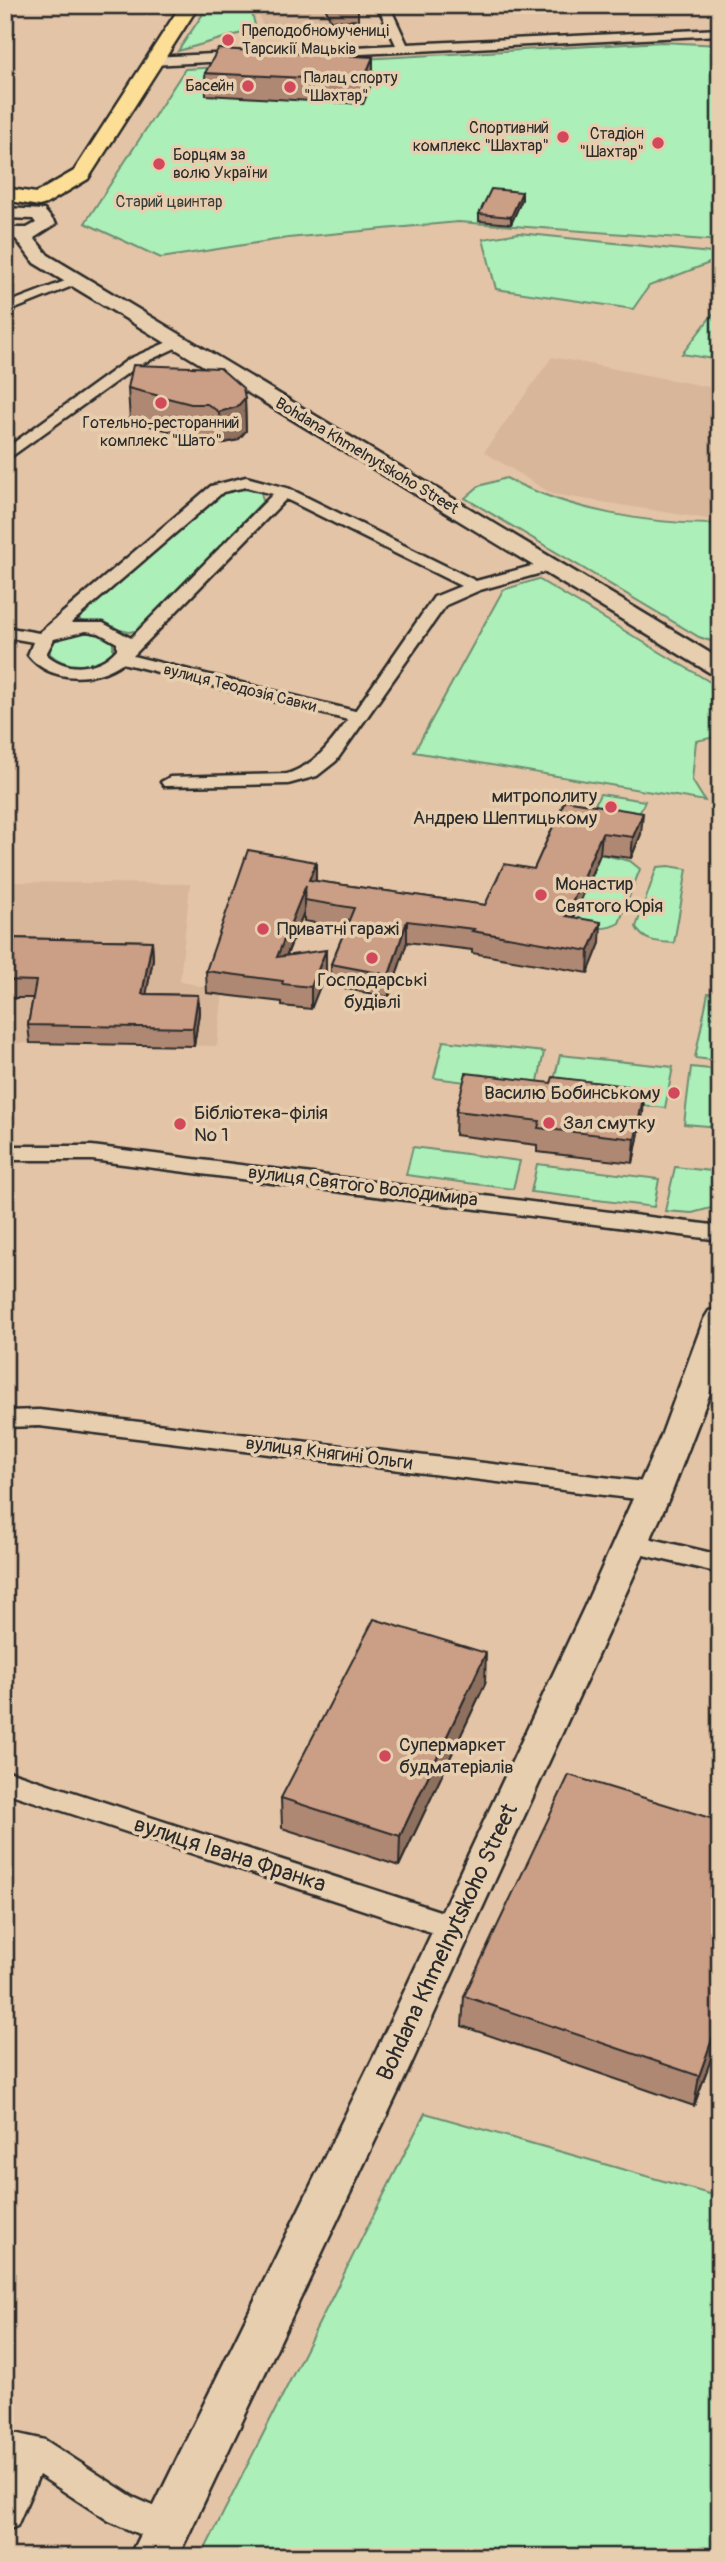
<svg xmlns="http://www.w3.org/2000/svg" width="725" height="2562" font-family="Pangolin,sans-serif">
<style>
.built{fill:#d8b69a}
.green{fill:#acefb8;stroke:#6c8d72;stroke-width:2}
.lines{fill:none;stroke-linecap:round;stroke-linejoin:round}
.minor-casing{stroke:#2b2b2b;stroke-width:5}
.secondary-casing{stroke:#2b2b2b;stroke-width:5}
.primary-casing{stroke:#2b2b2b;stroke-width:5}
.minor{fill:#e7ceaf;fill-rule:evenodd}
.secondary{fill:#e7ceaf;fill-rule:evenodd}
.primary{fill:#fcde96;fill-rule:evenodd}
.wall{fill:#af8873;stroke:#2b2b2b;stroke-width:2}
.shaded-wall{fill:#8e6f5e;stroke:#2b2b2b;stroke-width:2}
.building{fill:#cb9e86;stroke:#2b2b2b;stroke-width:2}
.poi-dot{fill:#d1495b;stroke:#e7ceaf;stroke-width:2.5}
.labels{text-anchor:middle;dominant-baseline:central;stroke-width:7;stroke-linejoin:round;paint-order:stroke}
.far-poi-label{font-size:16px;fill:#2b2b2b;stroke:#e7ceaf;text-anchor:start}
.far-park-label{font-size:16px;fill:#383f39;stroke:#e7ceaf}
.far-street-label{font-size:16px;fill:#2b2b2b;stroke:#e7ceaf}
.poi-label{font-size:19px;fill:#2b2b2b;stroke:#e7ceaf;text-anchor:start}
.street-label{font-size:19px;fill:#2b2b2b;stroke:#e7ceaf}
.near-street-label{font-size:23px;fill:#2b2b2b;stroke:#e7ceaf}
</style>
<rect width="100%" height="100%" fill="#e4c4a6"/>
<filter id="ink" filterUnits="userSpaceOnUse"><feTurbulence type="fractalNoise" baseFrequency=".0143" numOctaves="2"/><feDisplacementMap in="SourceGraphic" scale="14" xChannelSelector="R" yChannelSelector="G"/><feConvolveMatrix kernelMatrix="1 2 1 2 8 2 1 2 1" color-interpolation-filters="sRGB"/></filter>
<g filter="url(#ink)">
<path class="built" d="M256,5H324L332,25L263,28Z
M486,5H620L622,8L491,14Z
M552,357L720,389V521L552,494L484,452Z
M5,882L190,884L180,981L223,992L217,1046L5,1043Z"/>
<path class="green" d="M209,5H250L256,29L178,51Z
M662,42L720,45V241L458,222L288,238L161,258L85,223L185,69Z
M519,233L720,254V259L649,286L633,309L496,289L483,239Z
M720,305V360L682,354Z
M506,478C569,510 649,525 720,524V644L699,637L465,498L479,486Z
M236,488L261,492L263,501L140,630L129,632L81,621L77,616L220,492Z
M538,579L710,682L720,692V736L696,741L692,780L705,801L414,752L503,590Z
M73,633H90L104,636L113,643V652C95,668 68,670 50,654V645L58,638Z
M600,794L645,801L636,821L591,813Z
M600,854L630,861L640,869L619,923C605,932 586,927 571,924Z
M669,866L687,869L674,943C658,942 643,942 636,927L657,867Z
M708,993L720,994V1061L695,1058Z
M443,1041L544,1052L536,1091L434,1078Z
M560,1055L673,1067L665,1108L551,1093Z
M691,1067L720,1070V1127L684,1124Z
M413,1147L520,1161L513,1189L406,1175Z
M537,1164L659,1179L654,1207L531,1192Z
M675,1167L720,1172V1199L715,1207L692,1213L665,1211Z
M425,2113L720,2197V2557H201Z"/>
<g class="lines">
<defs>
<path id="minor" d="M377,5H389L407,44L720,29V35L152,65L146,61L152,57L396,45Z
M73,278L85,281L5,313V304Z
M177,338L182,339V345L139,365L5,461V449L129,359Z
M246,477L290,489L476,581L550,561L558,566L556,569L480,590L446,605L336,761L317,776L288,784L164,786L161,782L170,777L287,774C317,764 330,744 348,720L122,663C95,682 50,683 28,655L33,642L5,637V627L39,633L211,486ZM246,487L273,494L131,638L103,623H71L223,492ZM286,499L461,586L434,597L355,711L133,656ZM86,631L99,633L117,643V649C99,670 67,673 46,654L54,639Z
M5,1146H92L720,1226V1240L92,1160H5Z
M39,1410L653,1483L662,1486L665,1492L662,1498L653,1501L39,1426L5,1427V1411Z
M631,1534L720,1555V1573L622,1550L618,1543L622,1536Z
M5,1770L455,1916L465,1920L469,1928L465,1936L455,1940L5,1792Z
M5,2431L45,2440L133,2497L178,2517L183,2529L178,2541L166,2546L109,2521L39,2475L17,2526L5,2531V2475L10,2464L5,2463Z"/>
<path id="secondary" d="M5,208L44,210L56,224L34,238L48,255L720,659V676L712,674L34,263L16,239L5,240V228H27L36,223L33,219L5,218Z
M720,1308V1367L671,1494L408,2071L178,2557H129L373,2058L584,1608L661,1436L704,1319L709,1311Z"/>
<path id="primary" d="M181,5H199L88,179L46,204L39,206L5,200V188L36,193L74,171Z"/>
</defs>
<use href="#minor" class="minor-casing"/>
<use href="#secondary" class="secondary-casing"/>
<use href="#primary" class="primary-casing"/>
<use href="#minor" class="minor"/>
<use href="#secondary" class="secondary"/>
<use href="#primary" class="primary"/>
</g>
<path class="wall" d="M324,5H358V20L331,21Z
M205,73L373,79L363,104L206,95Z
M522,192V199L511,224L479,221V214Z
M128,388L245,398L246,431L238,440L220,444L209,437H193L130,421Z
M565,800L641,834L631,858L600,854L574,917L600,943L588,973L472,953V950L407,942L389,997L331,986V964L346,928L304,921V912L287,955L326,971L311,1009L282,1006V1002L207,993L206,971L316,881L485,905L534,869Z
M5,938L152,941L153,959L146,994L198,995L199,1013L194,1046L30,1043L28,1025L33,998H5Z
M456,1111L643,1112L633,1163L537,1152V1145L455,1135Z
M485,1684L399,1866L282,1828L281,1798Z
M720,1821V2034L694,2106L462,2026L464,1996Z"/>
<path class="shaded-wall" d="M373,57V79L363,104V81Z
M522,192V199L511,224V217Z
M245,398L246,431L238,440L220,444L219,412Z
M643,813L641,834L631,858L633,837Z
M602,833L600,854L565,937L566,916Z
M316,862V883L309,880Z
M306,885L304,900V912L277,978V957Z
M407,921V942L389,997V975Z
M601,922L600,943L588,973L589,951Z
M152,941L153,959L143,1012L142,994Z
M326,950V971L311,1009V987Z
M198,995L199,1013L194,1046L193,1028Z
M645,1088L643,1112L633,1163L635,1139Z
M486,1653L485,1684L399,1866L400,1836Z
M720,2017V2034L694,2106L699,2076Z"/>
<path class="building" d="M218,49L373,57L363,81L205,73Z
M491,189L522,192L511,217L479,214Z
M133,365L220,368L243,388L245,398L237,407L219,412L207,404H191L128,388Z
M565,800L643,813L633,837L602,833L566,916L601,922L589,951L472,931L474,929L407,921L389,975L331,964L354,908L304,900L306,885L277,957L326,950L311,987L282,984L283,981L206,971L248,850L316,862L309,880L485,905L504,864L534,869Z
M5,938L152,941L142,994L198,995L193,1028L28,1025L36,981L5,980Z
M466,1073L551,1083L553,1077L645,1088L635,1139L538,1128L540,1121L456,1111Z
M374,1619L486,1653L400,1836L281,1798Z
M569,1775L720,1821V2017L699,2076L464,1996Z"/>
</g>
<g class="poi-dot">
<circle cx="228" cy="40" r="7"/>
<circle cx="248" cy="86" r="7"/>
<circle cx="290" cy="87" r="7"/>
<circle cx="563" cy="137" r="7"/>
<circle cx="658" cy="143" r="7"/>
<circle cx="159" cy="164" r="7"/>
<circle cx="161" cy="403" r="7"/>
<circle cx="611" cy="807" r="7"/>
<circle cx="541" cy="895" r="7"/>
<circle cx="263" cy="929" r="7"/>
<circle cx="372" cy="958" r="7"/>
<circle cx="674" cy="1093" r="7"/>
<circle cx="549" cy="1123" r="7"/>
<circle cx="180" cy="1124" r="7"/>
<circle cx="385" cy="1756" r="7"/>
</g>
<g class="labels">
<g class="far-poi-label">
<text x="242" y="31">Преподобномучениці<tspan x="242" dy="18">Тарсикії Мацьків</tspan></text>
<text x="304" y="78">Палац спорту<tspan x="304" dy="18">"Шахтар"</tspan></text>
<text x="234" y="86" text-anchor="end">Басейн</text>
<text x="549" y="128" text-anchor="end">Спортивний<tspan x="549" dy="18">комплекс "Шахтар"</tspan></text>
<text x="644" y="134" text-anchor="end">Стадіон<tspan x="644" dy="18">"Шахтар"</tspan></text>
<text x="173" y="155">Борцям за<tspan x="173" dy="18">волю України</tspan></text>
<text x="161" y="423" text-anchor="middle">Готельно-ресторанний<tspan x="161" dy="18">комплекс "Шато"</tspan></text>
</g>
<g class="far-park-label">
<text x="169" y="202">Старий цвинтар</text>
</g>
<g class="far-street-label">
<text transform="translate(367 456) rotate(31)">Bohdana Khmelnytskoho Street</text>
<text transform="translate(240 688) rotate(14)">вулиця Теодозія Савки</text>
</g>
<g class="poi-label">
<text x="597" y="796" text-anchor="end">митрополиту<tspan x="597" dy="22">Андрею Шептицькому</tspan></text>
<text x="555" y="884">Монастир<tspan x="555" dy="22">Святого Юрія</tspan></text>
<text x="277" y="929">Приватні гаражі</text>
<text x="372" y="980" text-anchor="middle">Господарські<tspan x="372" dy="22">будівлі</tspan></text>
<text x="660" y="1093" text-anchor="end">Василю Бобинському</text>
<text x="194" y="1113">Бiблiотека-фiлiя<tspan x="194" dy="22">№ 1</tspan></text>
<text x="563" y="1123">Зал смутку</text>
<text x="399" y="1745">Супермаркет<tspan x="399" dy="22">будматеріалів</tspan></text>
</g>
<g class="street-label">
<text transform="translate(363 1186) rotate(7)">вулиця Святого Володимира</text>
<text transform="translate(329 1453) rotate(7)">вулиця Княгині Ольги</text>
</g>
<g class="near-street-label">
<text transform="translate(230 1854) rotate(18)">вулиця Івана Франка</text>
<text transform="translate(447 1942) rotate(-65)">Bohdana Khmelnytskoho Street</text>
</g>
</g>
<rect width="725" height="2562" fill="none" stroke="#e7ceaf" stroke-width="28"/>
<rect x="14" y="14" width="697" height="2534" fill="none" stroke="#2b2b2b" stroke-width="2.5" filter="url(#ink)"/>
</svg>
